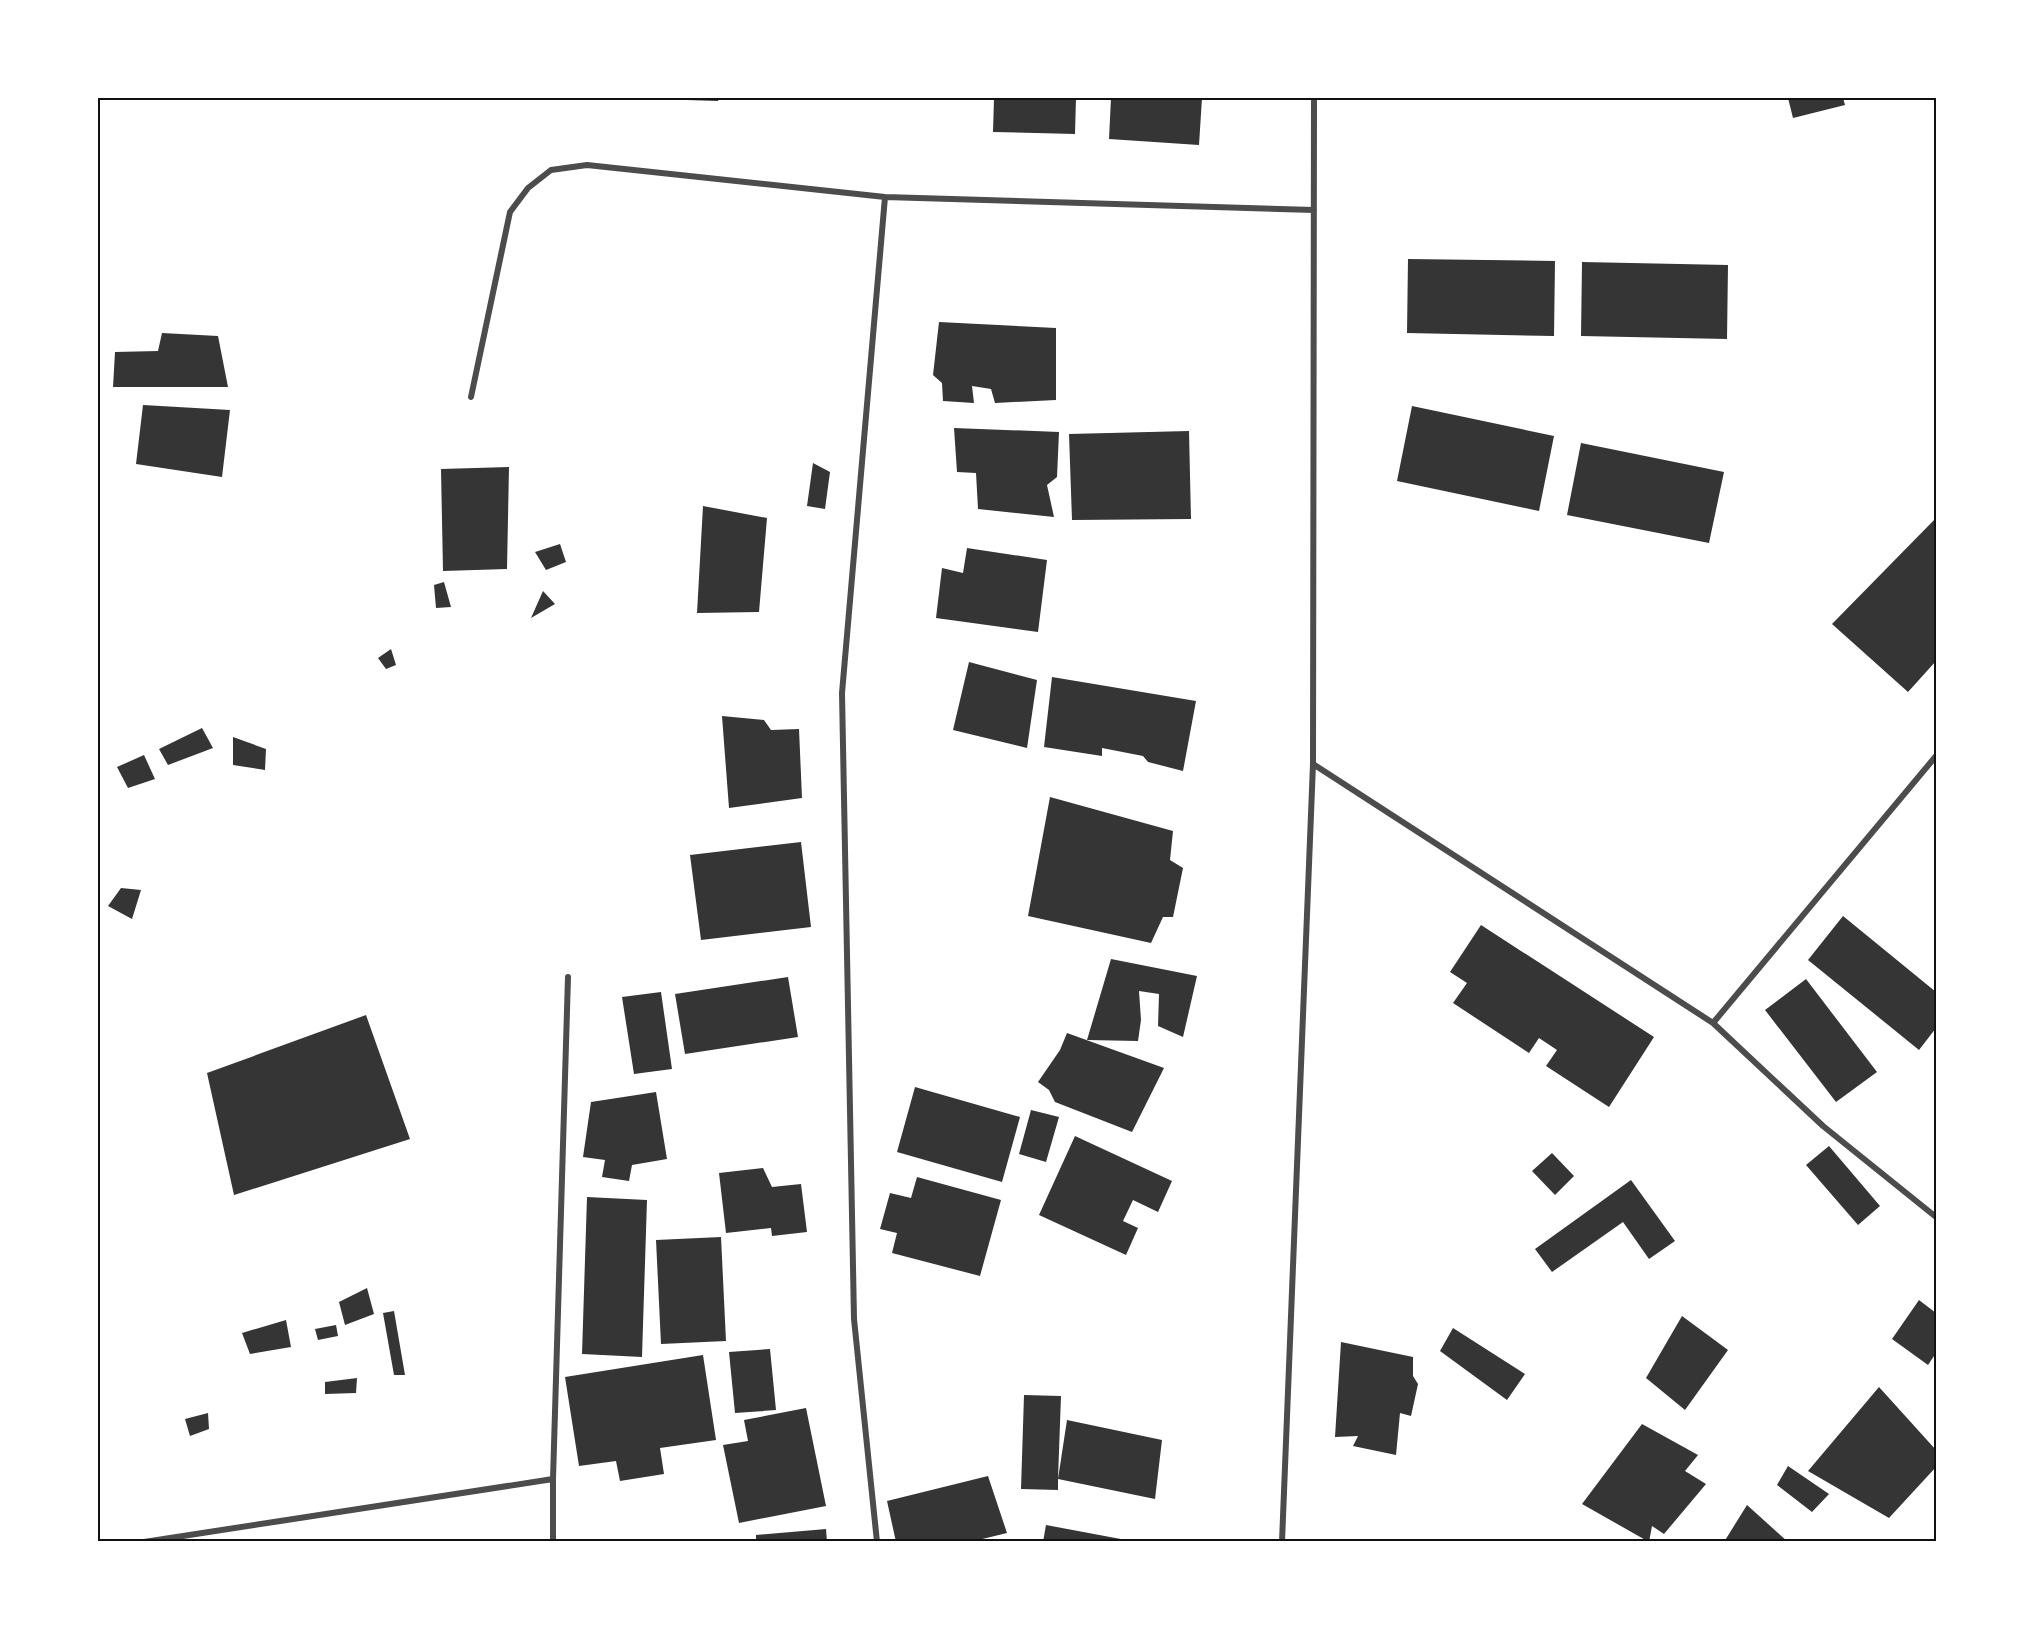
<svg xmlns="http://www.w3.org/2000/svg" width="2034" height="1639" font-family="'Sofia Sans Condensed',sans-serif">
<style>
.building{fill:#353535}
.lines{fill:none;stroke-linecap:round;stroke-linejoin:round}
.minor{stroke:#4c4c4c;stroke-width:6}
.neatline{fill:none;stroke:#111;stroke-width:2}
</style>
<rect width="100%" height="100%" fill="#fff"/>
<path class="building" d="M655,98H719L718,101L655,99Z
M994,98H1076L1075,134L993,132Z
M1111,98H1202L1199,145L1109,139Z
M1788,98H1843L1845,105L1793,118Z
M1408,259L1555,261L1554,336L1407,333Z
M1582,262L1728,265L1727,339L1581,336Z
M939,322L1056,328V400L995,403L991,389L972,386L974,403L943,401L942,383L933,375Z
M162,333L218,336L228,387H113L115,352L158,351Z
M143,405L230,410L222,477L136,464Z
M1412,406L1554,436L1539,511L1397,481Z
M954,428L1059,432L1057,477L1047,485L1054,517L978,509L976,473L957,472Z
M1189,431L1191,519L1072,520L1069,434Z
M1581,443L1724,472L1709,543L1567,515Z
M813,463L830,472L825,509L807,506Z
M509,467L507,569L443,571L441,469Z
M703,506L767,518L759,612L697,613Z
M1936,518V661L1908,692L1832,624Z
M560,544L566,562L546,570L535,552Z
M967,548L1047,560L1038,632L936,618L942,568L963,573Z
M444,582L451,607L436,608L434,585Z
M543,591L555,604L531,618Z
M391,649L396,665L386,669L378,658Z
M969,662L1037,680L1027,748L953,730Z
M1052,677L1196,701L1183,771L1148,762L1143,756L1102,748V756L1044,747Z
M722,716L764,720L771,730L799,729L802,798L729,808Z
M202,728L213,748L168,765L159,749Z
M233,737L266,749L265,770L233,765Z
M144,755L155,779L128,788L117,767Z
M1050,797L1173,831L1170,860L1183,868L1173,917H1163L1151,943L1028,916Z
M801,842L811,927L701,940L690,855Z
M121,888L141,890L132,919L108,906Z
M1843,916L1936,992V1028L1919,1050L1808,960Z
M1481,925L1654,1037L1609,1107L1546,1066L1557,1050L1539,1038L1529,1053L1453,1003L1467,983L1450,972Z
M1111,959L1197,976L1183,1037L1158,1026L1159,994L1139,991L1141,1020L1138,1041L1087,1040Z
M788,977L798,1037L685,1054L675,994Z
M1806,979L1877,1072L1836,1102L1765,1010Z
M661,992L672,1069L634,1074L622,997Z
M366,1015L410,1139L234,1195L207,1073Z
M1067,1033L1164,1068L1132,1132L1055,1102L1049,1090L1038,1082L1060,1050Z
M915,1087L1020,1117L1002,1182L897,1152Z
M656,1092L667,1159L632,1165L629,1181L602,1177L605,1160L583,1157L591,1102Z
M1031,1110L1059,1117L1046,1162L1019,1154Z
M1075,1136L1172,1181L1158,1212L1133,1200L1123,1221L1138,1228L1126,1255L1039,1215Z
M1829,1146L1880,1206L1858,1225L1806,1165Z
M1552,1153L1574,1176L1555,1195L1532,1171Z
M763,1168L772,1187L801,1184L807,1232L772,1236L771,1228L726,1233L719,1173Z
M917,1177L1001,1200L980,1276L892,1253L897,1233L880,1229L890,1193L911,1198Z
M1631,1180L1675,1241L1649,1259L1623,1222L1552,1272L1535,1249Z
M587,1197L647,1200L642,1357L582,1354Z
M721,1237L726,1341L661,1344L656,1240Z
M367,1288L374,1314L345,1325L339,1302Z
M1919,1300L1936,1313V1353L1928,1365L1892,1339Z
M394,1311L405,1375H394L383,1313Z
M1682,1316L1728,1350L1685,1410L1646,1378Z
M286,1320L291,1347L250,1354L242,1333Z
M336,1325L338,1336L318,1340L315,1329Z
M1453,1328L1525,1374L1507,1400L1440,1351Z
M1341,1342L1413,1357V1376L1418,1384L1411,1416L1400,1413L1396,1455L1353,1446L1358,1436L1335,1437Z
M770,1349L776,1410L735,1413L729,1352Z
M703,1355L716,1440L660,1448L664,1474L620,1481L616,1461L579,1466L565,1377Z
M357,1378L356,1393L325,1394V1382Z
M1879,1387L1936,1450V1467L1889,1518L1808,1471Z
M1024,1395L1061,1396L1058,1479L1067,1420L1162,1440L1155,1499L1058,1479V1490L1021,1489Z
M806,1408L826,1506L739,1523L723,1445L748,1441L744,1420Z
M208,1413L209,1429L190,1436L185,1419Z
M1642,1424L1698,1455L1685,1471L1706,1484L1664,1534L1652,1526L1649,1542L1582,1504Z
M1788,1466L1829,1494L1812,1512L1777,1485Z
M988,1476L1007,1533L970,1542H896L887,1501Z
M1747,1505L1788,1542H1724Z
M1046,1525L1126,1540L1125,1542H1043Z
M826,1529L827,1542H756V1535Z"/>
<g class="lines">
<path class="minor" d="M471,397L510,212L528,188L551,170L587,165L885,197L1314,210
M1313,764L1713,1023L1823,1126L1936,1217
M1713,1023L1936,756
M144,1542L553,1479
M553,1542V1479L568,977
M877,1542L854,1319L842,693L885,197
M1282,1542L1313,764L1314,98"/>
</g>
<rect width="2034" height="1639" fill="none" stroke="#ffffff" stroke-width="198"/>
<rect x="99" y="99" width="1836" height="1441" class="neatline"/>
</svg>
